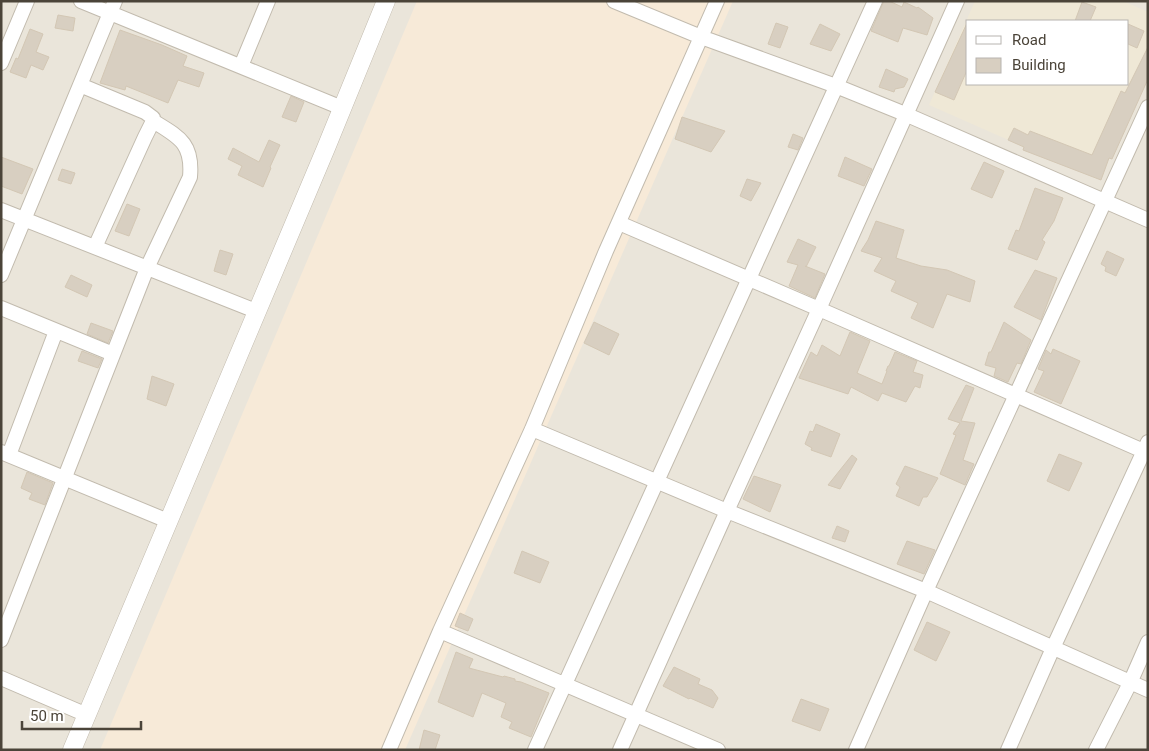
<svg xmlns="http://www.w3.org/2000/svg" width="1149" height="751" font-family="Roboto,sans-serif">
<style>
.residential{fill:#eae5da;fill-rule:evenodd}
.commercial{fill:#f7ead8}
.education{fill:#efe8d6;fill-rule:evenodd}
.building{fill:#d8cfc1;stroke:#d3c7b4}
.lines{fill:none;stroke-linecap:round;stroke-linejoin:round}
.minor-casing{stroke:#c2bbae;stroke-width:16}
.tertiary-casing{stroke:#c2bbae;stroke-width:19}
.minor{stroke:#fff;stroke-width:14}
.tertiary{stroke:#fff;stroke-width:18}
</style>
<rect width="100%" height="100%" fill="#f6f3ec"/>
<path class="residential" d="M1,1H1148V750H1ZM968,21H1128V84H968Z"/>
<path class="commercial" d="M417,1H733L405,750H100Z"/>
<path class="education" d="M975,1H1123L1148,12V64L1097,179L929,105ZM968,21H1128V84H968Z"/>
<path class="building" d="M884,1H889L902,7L904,2L917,8L918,7L933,18L927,35L903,28L898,42L871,31Z
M1082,2L1096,7L1090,21H1075Z
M58,15L75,18L73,31L55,28Z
M968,21V68L954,100L935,92Z
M776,23L788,27L780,48L768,44Z
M820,24L840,34L831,51L810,44Z
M1128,24L1144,31L1137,48L1128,44Z
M30,29L43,34L36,52L49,57L43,70L31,65L26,78L10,72L16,58L18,59Z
M120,30L162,45L187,56L183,66L204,73L199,87L178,80L168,103L126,86L125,90L100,83Z
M1148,47V79L1112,159L1109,158L1101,180L1023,150L1024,147L1008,140L1014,128L1028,135L1030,131L1092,155L1121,91L1125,93Z
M886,69L908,79L904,87L895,89L894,92L879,87Z
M291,96L304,102L296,122L282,117Z
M682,117L725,131L711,152L675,139Z
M793,134L803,138L798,150L788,147Z
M269,140L280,145L270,167L271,168L263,187L238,175L242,166L228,159L233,148L259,162Z
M1,157L33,169L22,194L1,186Z
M845,157L872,169L864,186L838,176Z
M984,162L1004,171L992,198L971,189Z
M62,169L75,173L71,184L58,180Z
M747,179L761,183L751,201L740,196Z
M1035,188L1063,198L1054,221L1042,240L1045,242L1037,260L1008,249L1016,230L1019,231Z
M127,204L140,209L129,236L115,231Z
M876,221L904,230L896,258L921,266L947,270L975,281L970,302L947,294L933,328L911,318L918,303L891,291L896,281L874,271L882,258L861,251L868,240Z
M798,239L816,247L806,267L805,266L825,274L815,298L789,286L798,265L787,262Z
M220,250L233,254L226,275L214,271Z
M1107,251L1124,259L1116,276L1105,271L1106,267L1101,264Z
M1035,270L1057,278L1041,320L1014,307Z
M71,275L92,285L87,297L65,287Z
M594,322L619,334L609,355L584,343Z
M1004,322L1031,340L1021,364L1017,363L1008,382L994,376L996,368L985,365L989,352H991Z
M91,323L113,331L108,343L87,334Z
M850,332L870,341L857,373L882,384L887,371H886L888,366H889L895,352L917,361L913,372L923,375L920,388L915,386L906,402L882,393L878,401L851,387L848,394L799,378L811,352L817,356L822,345L840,356Z
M1053,349L1080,361L1061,404L1034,392L1044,371L1038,369L1046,350L1051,354Z
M82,351L102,359L98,368L78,361Z
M152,376L174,384L166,406L147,399Z
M966,385L974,388L961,421L975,423L963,460L974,464L965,485L940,474L956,435L953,434L960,423L948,419Z
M816,424L840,434L831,457L811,450L812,448L805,444L810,431L813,432Z
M1059,454L1082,463L1069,491L1047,481Z
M852,455L857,459L840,489L828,485Z
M905,466L938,478L927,497H923L919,506L896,496L900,487L896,484Z
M27,472L53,483L45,505L29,499L32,493L21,488Z
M754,476L781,485L770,512L743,499Z
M837,526L849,531L845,542L832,538Z
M907,541L935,550L924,574L897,564Z
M522,551L549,562L540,583L514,573Z
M460,613L473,619L468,631L455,626Z
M927,622L950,632L936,661L914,650Z
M456,652L473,659L469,668L503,677L504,676L515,679V681L521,682L549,693L531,737L509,728L512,722L501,717L506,703L482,693L473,717L438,702Z
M674,667L700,679L698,684L712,690L718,698L713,708L690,698L689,699L663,686Z
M801,699L829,709L820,731L792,721Z
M424,730L440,735L435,750H419Z"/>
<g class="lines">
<defs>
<path id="minor" d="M81,1L342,108
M614,1L701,37L836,86L905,114L1148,220
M1,63L27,1
M241,66L268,1
M80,85L145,112L153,118V121L145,137L95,247
M1,210L256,311
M619,223L819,309L1148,453
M1,275L115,1
M1,308L113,354
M532,429L727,511L926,591L1148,690
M1,452L168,521
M9,455L56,331
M440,631L718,750
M1,640L147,268L190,177C193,143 179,137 153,121
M1,678L87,715
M389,750L440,631L532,429L606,251L717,1
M535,750L875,1
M620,750L727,511L819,309L957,1
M856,750L926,591L1148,107
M1008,750L1053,648L1148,442
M1096,750L1130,683L1148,642"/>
<path id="tertiary" d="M72,750L326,148L386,1"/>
</defs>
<use href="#minor" class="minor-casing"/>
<use href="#tertiary" class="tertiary-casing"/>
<use href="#minor" class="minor"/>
<use href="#tertiary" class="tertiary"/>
</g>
<rect width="1149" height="751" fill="none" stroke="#4b4439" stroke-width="5"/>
<rect x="966" y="20" width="162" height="65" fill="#ffffff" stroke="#b7b4b0"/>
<rect x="976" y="36" width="25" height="8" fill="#ffffff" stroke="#b7b4b0"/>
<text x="1012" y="45" font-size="15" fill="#4b4439">Road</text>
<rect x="976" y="58" width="25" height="15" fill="#d8cfc1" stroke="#b7b4b0"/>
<text x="1012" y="70" font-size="15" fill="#4b4439">Building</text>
<path d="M22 721v8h119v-8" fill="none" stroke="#4b4439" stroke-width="2.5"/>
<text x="30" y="721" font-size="15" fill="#4b4439" stroke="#ffffff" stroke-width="4" paint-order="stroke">50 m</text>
</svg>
